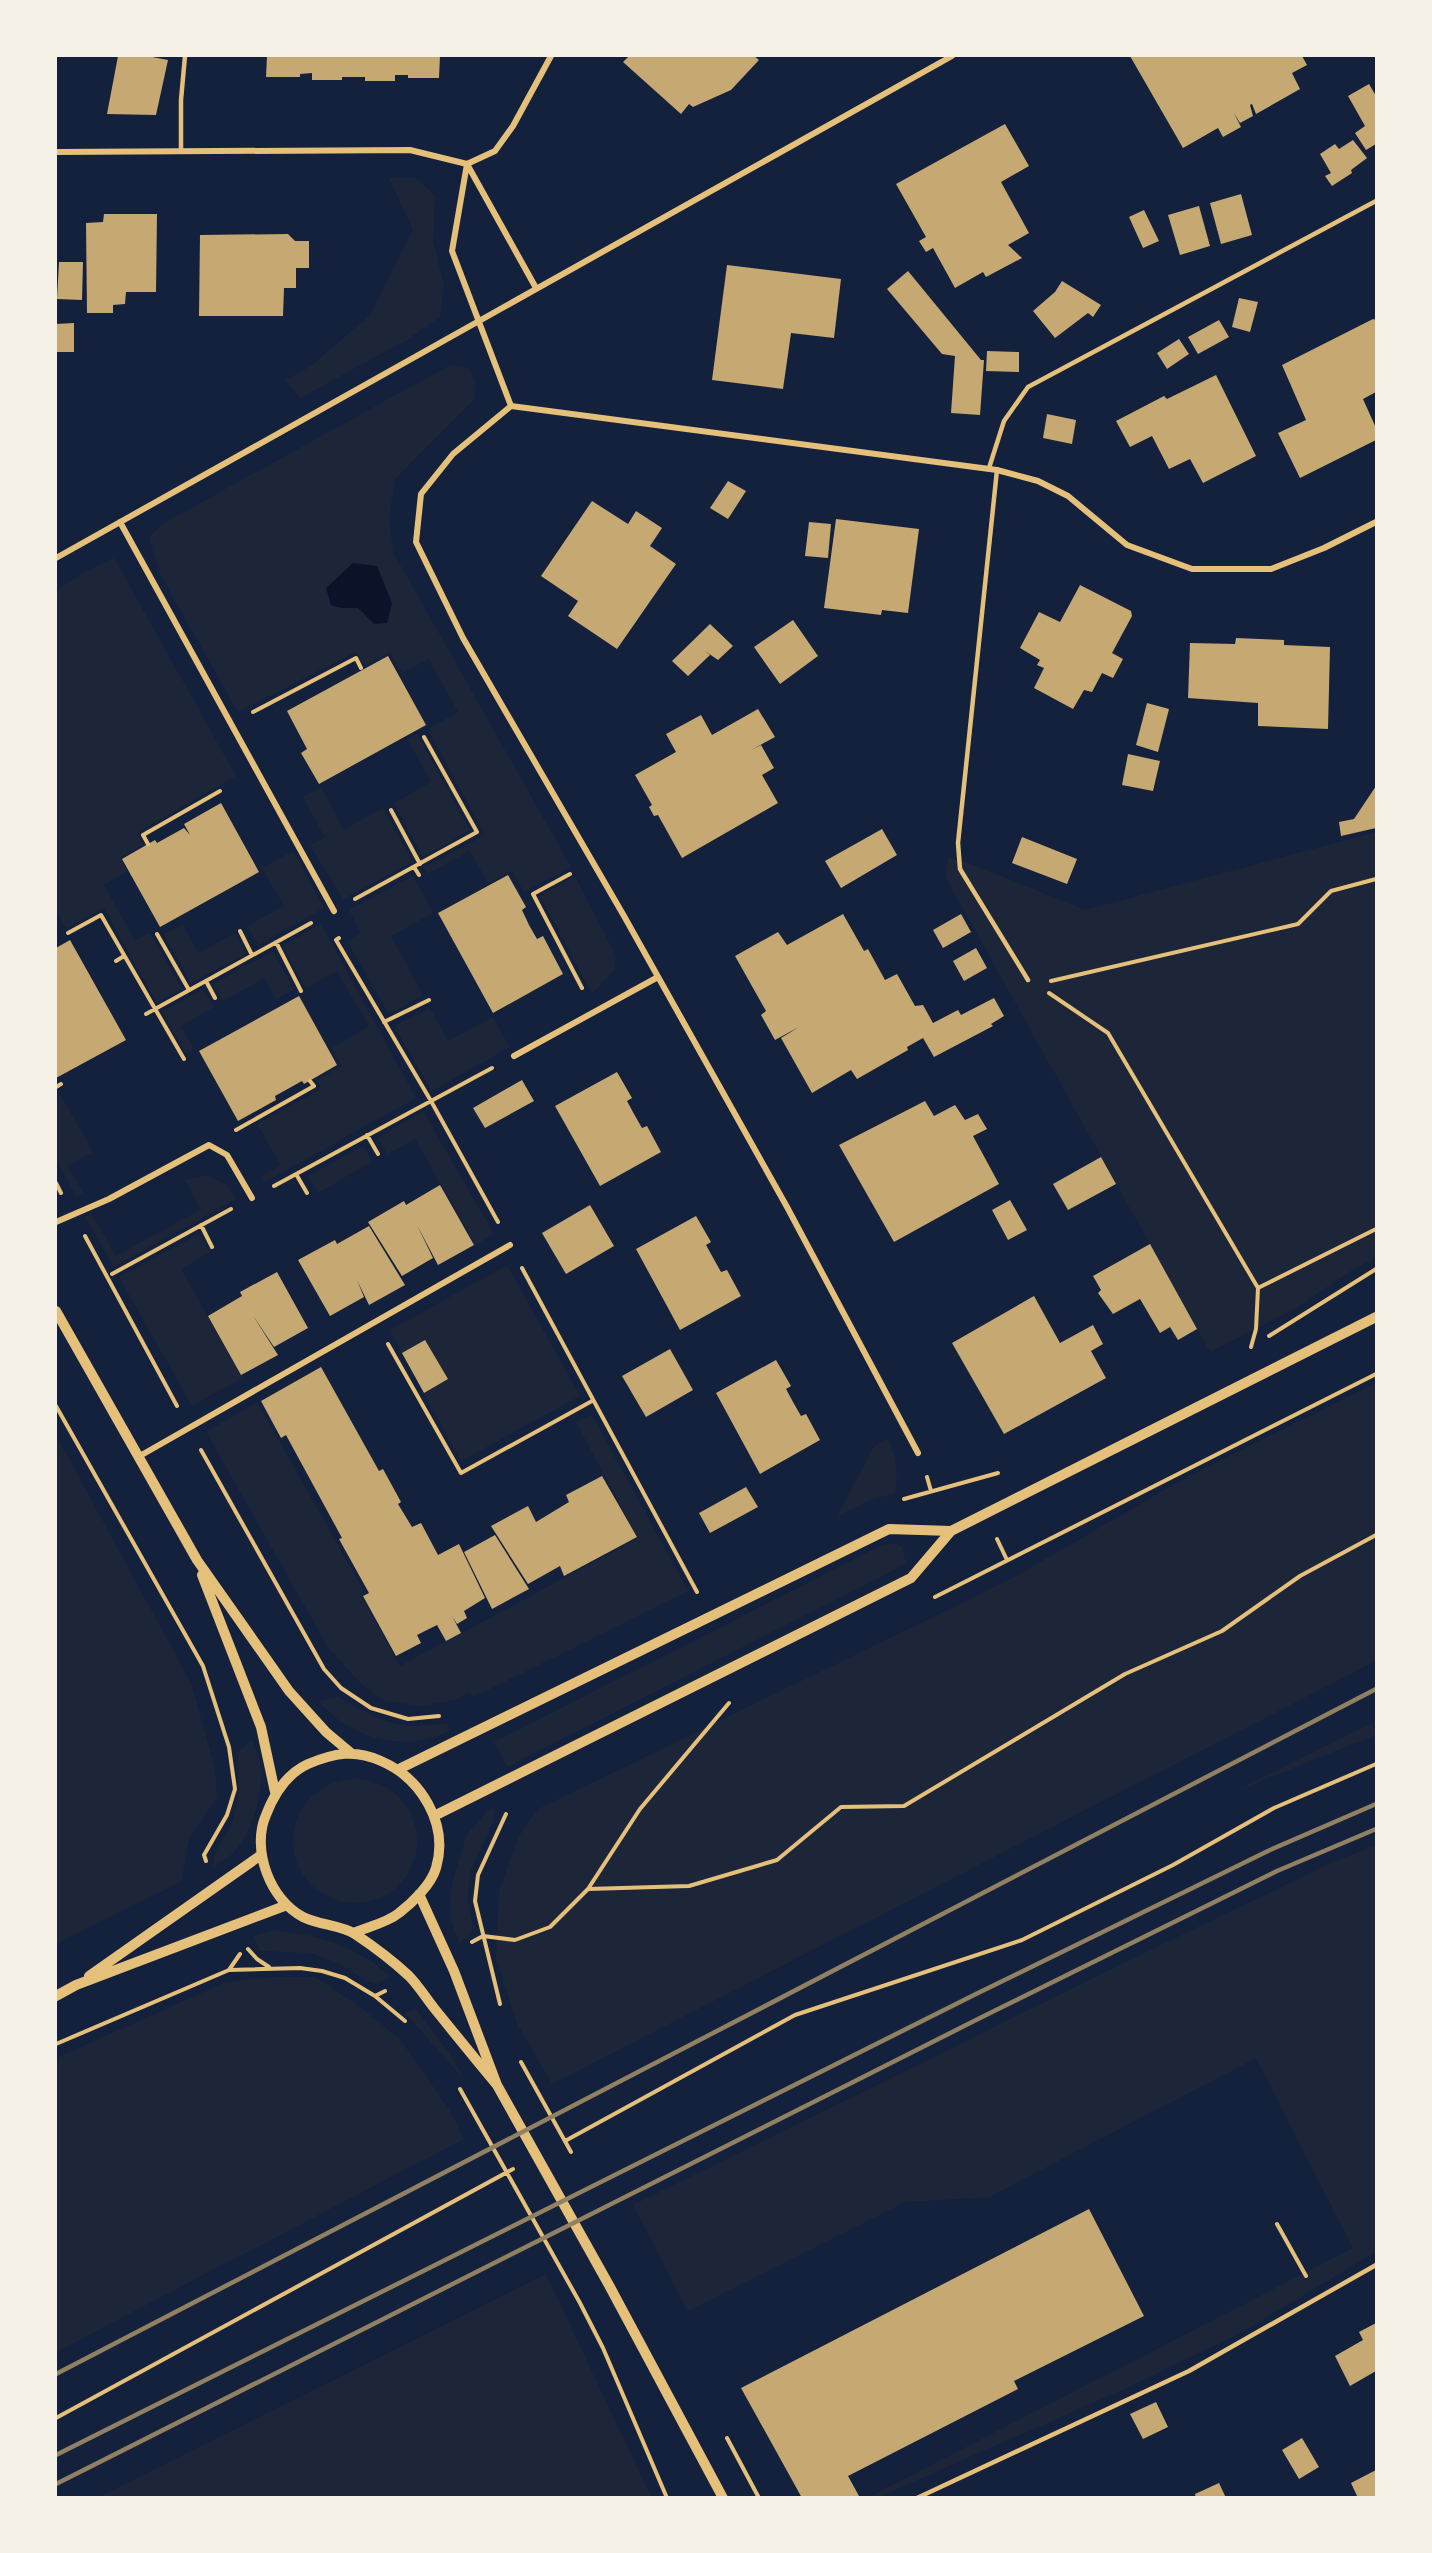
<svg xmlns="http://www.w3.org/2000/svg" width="1432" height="2553" font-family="'Golos Text',sans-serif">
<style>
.green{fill:#1d2539}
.water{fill:#0b132b}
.building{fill:#c6a872}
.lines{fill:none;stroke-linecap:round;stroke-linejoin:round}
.path{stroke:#e5c07b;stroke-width:4}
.service{stroke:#e5c07b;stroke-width:4.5}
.minor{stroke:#e5c07b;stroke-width:6}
.tertiary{stroke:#e5c07b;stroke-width:10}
.rail{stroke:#918062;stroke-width:4.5}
</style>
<rect width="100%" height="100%" fill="#14213d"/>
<!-- green -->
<path class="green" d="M389,178H415L435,195L433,241L444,285L440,317L407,340L300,398L285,380L311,366L370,315L413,230Z
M450,365L468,368L476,382L474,399L395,479L389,516L393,552L571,867L524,892L512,871L488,883L470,851L427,874L424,867L485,835L428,729L458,712L429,659L402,673L390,652L365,666L356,652L238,712L160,574L149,538L162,524Z
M114,558L236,776L137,833L143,845L120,858L127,871L104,885L135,941L150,933L182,989L157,1003L104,908L66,929L56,911V591L84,572Z
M417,734L470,830L423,857L394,803L431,782L407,739Z
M321,787L344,830L383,808L413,862L343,899L310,845L325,838L303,797Z
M1376,832V1258L1352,1270L1293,1310L1210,1352L946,878L948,857L974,865L1085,910Z
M293,851L324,908L258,945L247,926L284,906L262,868Z
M413,876L433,913L391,936L423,995L389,1014L347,941L361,933L349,910Z
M575,876L616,956L615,969L592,994L540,896Z
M183,924L198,953L235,933L246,954L191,983L163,934Z
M321,924L416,1098L265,1182L262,1176L281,1165L257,1124L321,1089L317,1080L342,1066L332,1048L369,1026L337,971L306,989L282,946Z
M273,951L294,990L276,999L264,978L223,1001L213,984Z
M203,989L214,1007L181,1026L194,1049L186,1054L162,1012Z
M430,1008L448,1041L493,1017L510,1047L432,1091L394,1026Z
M58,1091L93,1152L68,1166L83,1193L77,1197L56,1160V1092Z
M423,1111L494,1234L476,1245L415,1139L387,1154L378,1138Z
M363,1146L372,1162L318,1193L308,1176Z
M208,1175L227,1185L236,1199L114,1267L85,1217L92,1214L116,1256L201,1209L185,1180Z
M199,1234L210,1252L181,1269L242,1378L192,1406L119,1277Z
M507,1265L580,1396L461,1461L424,1393L448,1379L425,1341L402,1353L390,1330Z
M1376,1383V1661L552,2084L517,2023L496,1958L499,1891L519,1836L538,1809L1009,1580L1187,1477Z
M257,1402L365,1593L361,1596L400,1666L638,1538L576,1422L592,1415L688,1591L474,1697L469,1692L455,1700L422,1706L385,1701L363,1686L328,1647L206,1432Z
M56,1435L191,1683L215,1768L217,1798L190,1836L181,1882L56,1944Z
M888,1439C897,1458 898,1473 895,1493L865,1502L837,1517L875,1445Z
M896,1543L902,1547L906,1563L898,1568L507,1767L494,1742L882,1545Z
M339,1697C378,1721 400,1731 446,1723L451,1730C405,1754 351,1739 318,1701Z
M1376,1721V1735L1231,1793Z
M252,1739C254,1745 257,1751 259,1757C266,1784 254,1833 233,1853C228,1858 220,1862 214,1867C212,1847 227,1838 233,1820C241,1795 239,1779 237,1754Z
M293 1841a62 62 0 1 1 124 0a62 62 0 1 1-124 0Z
M492,1806L495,1811L493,1822L470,1872L467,1899L473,1926L470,1935L459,1943L451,1920L450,1896L454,1876L467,1834Z
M1376,1845V2252L1235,2336L1120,2391L879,2497H869L1353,2248L1256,2058L989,2197L905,2202L688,2311L633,2205L1128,1961L1328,1864Z
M273,1931C317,1933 357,1947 390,1976L377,1984L366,1981L339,1963L310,1953L260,1951L254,1936Z
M275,1977H315L360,2007L399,2038L449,2109L464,2139L56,2352V2058L226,1982Z
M415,2008L452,2057L463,2078L405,2013Z
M546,2274L651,2497H99Z"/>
<!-- water -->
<path class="water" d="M353,563L377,566L392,603L387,623L374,624L358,608H342L331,605L326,588Z"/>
<!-- building -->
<path class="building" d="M118,56H147L168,60L156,115L107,114Z
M267,56H440L439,78H408V75H395V81H365V77H342V80H312V73L300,74V77H266Z
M629,56H754L759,60L731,90L693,107L689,104L681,114L623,62Z
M1130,56H1302L1307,65L1292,73L1300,89L1256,114L1252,104L1250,105L1253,116L1240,123L1234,113L1241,127L1223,137L1218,128L1183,148Z
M1369,84L1376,96V144L1366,150L1355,133L1365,126L1348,96Z
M1005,124L1029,166L1001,182L1029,233L1008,245L1022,258L986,277L983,272L955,288L933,248L926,252L919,241L926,237L896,184Z
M1353,140L1367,158L1351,170L1352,173L1332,186L1325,176L1331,173L1320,154L1335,144L1339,149Z
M1241,194L1252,235L1221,244L1210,203Z
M1199,206L1210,246L1180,255L1168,215Z
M1144,210L1159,241L1143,248L1129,217Z
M104,214H157L156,292H126L125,304L113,305V313H87L86,223L103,222Z
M288,234L295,241H309V268H296V288H284L283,316H199L200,235Z
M59,262H83L82,300L57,299Z
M727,265L841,279L834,338L791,333L783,389L712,380Z
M908,271L981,360H984L980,415L951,413L955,356L942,354L887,289Z
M1062,281L1101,305L1093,317L1088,313L1055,338L1033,311L1055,292Z
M1239,298L1258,302L1250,332L1232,327Z
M1373,319L1376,320V392L1363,399L1376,428V440L1300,478L1278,433L1306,420L1282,365Z
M1219,320L1229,337L1198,354L1188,337Z
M74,323V352H56V324Z
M1179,339L1189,354L1167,369L1157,353Z
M987,351L1019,352V372L986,371Z
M1216,375L1256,456L1203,483L1190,459L1169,469L1152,436L1130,447L1116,421L1164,396L1167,399Z
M1047,414L1076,420L1072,444L1043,438Z
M728,481L746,491L728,519L710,508Z
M592,501L628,524L636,511L662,528L650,546L676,564L617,649L568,616L578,601L541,576Z
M836,519L919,529L908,613L882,610L881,615L824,608Z
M809,522L831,524L828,558L805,556Z
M1080,585L1131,611L1132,616L1112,653L1123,659L1113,678L1102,673L1092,692L1084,690L1073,709L1034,688L1044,668L1037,665L1040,660L1020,648L1039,612L1060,622Z
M793,620L818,656L780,684L754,647Z
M710,624L733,646L718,660L705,651L710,655L688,676L672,661Z
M1236,638L1284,640V645L1330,647L1328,729L1258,726V703L1188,698L1190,643L1235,644Z
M388,656L426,725L319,784L301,753L307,749L287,711Z
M1147,703L1169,709L1158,752L1136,745Z
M758,709L775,737L751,750L761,745L774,768L762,775L778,803L682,858L658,815L654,816L649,807L652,805L635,775L676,752L666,734L701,715L712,735Z
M1128,754L1160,761L1153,791L1122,785Z
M1376,786V828L1341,836L1339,822L1354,819Z
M221,803L259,872L160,927L122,859L155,840L157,843L184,828L190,835L184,824Z
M882,829L897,855L841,888L825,861Z
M1022,837L1077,859L1067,884L1012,863Z
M508,875L526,907L522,910L529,925L537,939L543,936L563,974L493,1013L438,913Z
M843,914L864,951L868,949L885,980L897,974L915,1006L923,1005L933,1023L958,1010L961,1015L994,998L1004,1016L991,1024L993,1026L934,1057L923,1038L907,1047L908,1050L857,1079L851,1070L812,1093L781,1038L799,1027L775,1040L761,1015L766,1011L735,956L778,932L787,945Z
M961,914L971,932L943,948L933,930Z
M70,940L126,1040L56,1078V948Z
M976,948L987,968L964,981L953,961Z
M299,996L337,1065L304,1084L302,1081L275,1096L276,1100L238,1121L199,1051Z
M617,1072L632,1098L627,1101L634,1114L642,1128L647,1126L661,1152L600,1186L555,1106Z
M522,1080L534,1101L485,1128L473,1108Z
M925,1101L934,1116L955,1105L965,1120L978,1114L987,1129L973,1136L999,1184L894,1242L839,1145Z
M1101,1157L1116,1184L1068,1210L1053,1184Z
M440,1185L474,1245L438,1265L417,1225L433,1258L402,1276L368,1222L404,1201L406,1205Z
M1010,1200L1027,1230L1008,1240L992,1210Z
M590,1205L614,1246L566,1274L542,1233Z
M696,1216L711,1242L706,1245L721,1272L727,1270L741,1296L680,1330L636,1249Z
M369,1226L405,1285L369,1305L357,1280L364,1297L330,1316L298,1260L335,1240L337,1244Z
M1150,1244L1197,1329L1178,1340L1170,1327L1160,1333L1140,1299L1113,1314L1098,1293L1101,1290L1093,1276Z
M277,1272L308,1328L274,1347L252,1314L278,1355L241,1375L208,1316L242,1296L240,1292Z
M1034,1296L1060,1343L1093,1325L1103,1344L1091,1351L1106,1378L1004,1434L952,1343Z
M425,1340L448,1379L424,1393L402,1353Z
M670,1349L693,1390L646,1417L622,1376Z
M776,1360L791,1386L786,1389L793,1402L801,1416L806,1414L820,1440L760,1474L716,1393Z
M321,1367L379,1471L383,1469L401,1502L398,1504L412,1527L421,1523L438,1555L459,1544L485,1598L464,1611L467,1618L457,1624L452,1616L461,1633L446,1641L437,1625L417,1635L421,1643L396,1656L363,1596L369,1593L339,1539L342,1538L286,1435L281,1438L261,1401Z
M602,1476L637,1537L564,1576L560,1566L528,1584L491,1526L528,1506L536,1522L569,1502L566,1495Z
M746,1487L758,1507L710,1533L699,1513Z
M495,1535L529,1589L492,1609L464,1552Z
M1089,2209L1144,2316L1014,2381L1018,2389L848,2476L859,2496L802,2498L741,2388Z
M1376,2323V2371L1350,2386L1335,2356L1363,2340L1359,2332Z
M1156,2402L1168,2427L1143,2439L1130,2414Z
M1302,2438L1319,2467L1299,2479L1282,2450Z
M1376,2470V2498H1358L1351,2483Z
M1219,2483L1226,2498H1196L1195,2494Z"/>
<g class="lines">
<!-- path -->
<path class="path" d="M253,712L356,658L361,668
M391,810L420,864
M148,844L143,835L220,791
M414,867L419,875
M570,874L533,894L582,988
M355,899L477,832L424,737
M240,931L252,955
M68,933L101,915L184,1059
M157,934L189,990
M339,938L336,940L431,1101L498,1222
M276,942L301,991
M116,961L124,956
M206,981L215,998
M1051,981L1298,924L1331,891L1376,879
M1049,993L1108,1033L1258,1288L1256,1329L1251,1347
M146,1014L311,923
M384,1022L429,1000
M56,1087L61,1084
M236,1130L314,1086L310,1081
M367,1135L378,1154
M296,1174L307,1193
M56,1183L61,1193
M274,1186L492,1068
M201,1225L212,1247
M85,1236L177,1406
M522,1268L697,1592
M112,1274L231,1209
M1258,1288L1376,1229
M1269,1336L1376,1269
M388,1344L461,1473L592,1401
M56,1406L203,1666L229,1747L235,1789L227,1815L204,1855L206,1861
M201,1450L324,1669L341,1688L371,1708L408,1719L439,1716
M927,1477L931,1491
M904,1499L998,1473
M997,1539L1007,1560
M935,1597L1376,1374
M588,1889L640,1809L729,1703
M472,1942L483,1936L515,1940L550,1927L588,1889L689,1886L777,1860L841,1807L904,1806L1125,1674L1222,1631L1300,1576L1376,1535
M248,1949L257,1959L269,1967
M229,1970L240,1954
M375,1996L385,1991
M500,2004L475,1901L478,1875L506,1814
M56,2044L229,1970L300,1968L322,1971L345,1978L375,1996L405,2021
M521,2062L571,2152
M460,2089L580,2303L603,2348L667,2498
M565,2141L795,2015L1022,1940L1173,1865L1274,1808L1376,1764
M1277,2224L1306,2276
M56,2418L513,2169
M727,2438L759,2498"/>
<!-- service -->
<path class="service" d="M181,150V100L185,56
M989,468L1004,421L1028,387L1376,201
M997,470L958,843L960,869L1028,980
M917,2498L1189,2371L1376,2265"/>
<!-- minor -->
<path class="minor" d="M56,152L410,150L467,164
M467,164L452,251L511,406
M467,164L536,288
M467,164L495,151L513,126L551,56
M511,406L453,454L421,494L416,542L463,638L624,916L787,1207L918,1453
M511,406L997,470L1038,481L1068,496L1127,545L1192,569H1271L1324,548L1376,522
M120,522L334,911
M56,558L952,56
M514,1056L658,977
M56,1222L109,1199L209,1145L227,1155L252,1198
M138,1457L510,1245"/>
<!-- tertiary -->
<path class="tertiary" d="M56,1311L197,1560L289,1691L326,1732L351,1753
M202,1575L261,1727L275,1792
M399,1769L889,1529L951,1531
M434,1816L911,1578L951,1531L1376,1317
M419,1894L454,1971L497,2085L610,2287L723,2498
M353,1933C367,1927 387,1923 399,1913C412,1903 431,1885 436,1868C449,1824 421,1778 381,1761C355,1749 334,1753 308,1764C286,1774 274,1794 266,1815C251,1849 270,1900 303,1917C319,1925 340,1925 355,1934C373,1946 393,1961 409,1976C418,1985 426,1998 434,2008C455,2034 476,2060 497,2085
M89,1976L261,1855
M56,1996L76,1985L287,1905"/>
<!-- rail -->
<path class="rail" d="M56,2374L1376,1689
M56,2455L978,1993L1270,1850L1376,1804
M56,2484L986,2015L1277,1871L1376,1829"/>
</g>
<!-- border -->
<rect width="1432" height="2553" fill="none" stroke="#f6f1e7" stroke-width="114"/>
</svg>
